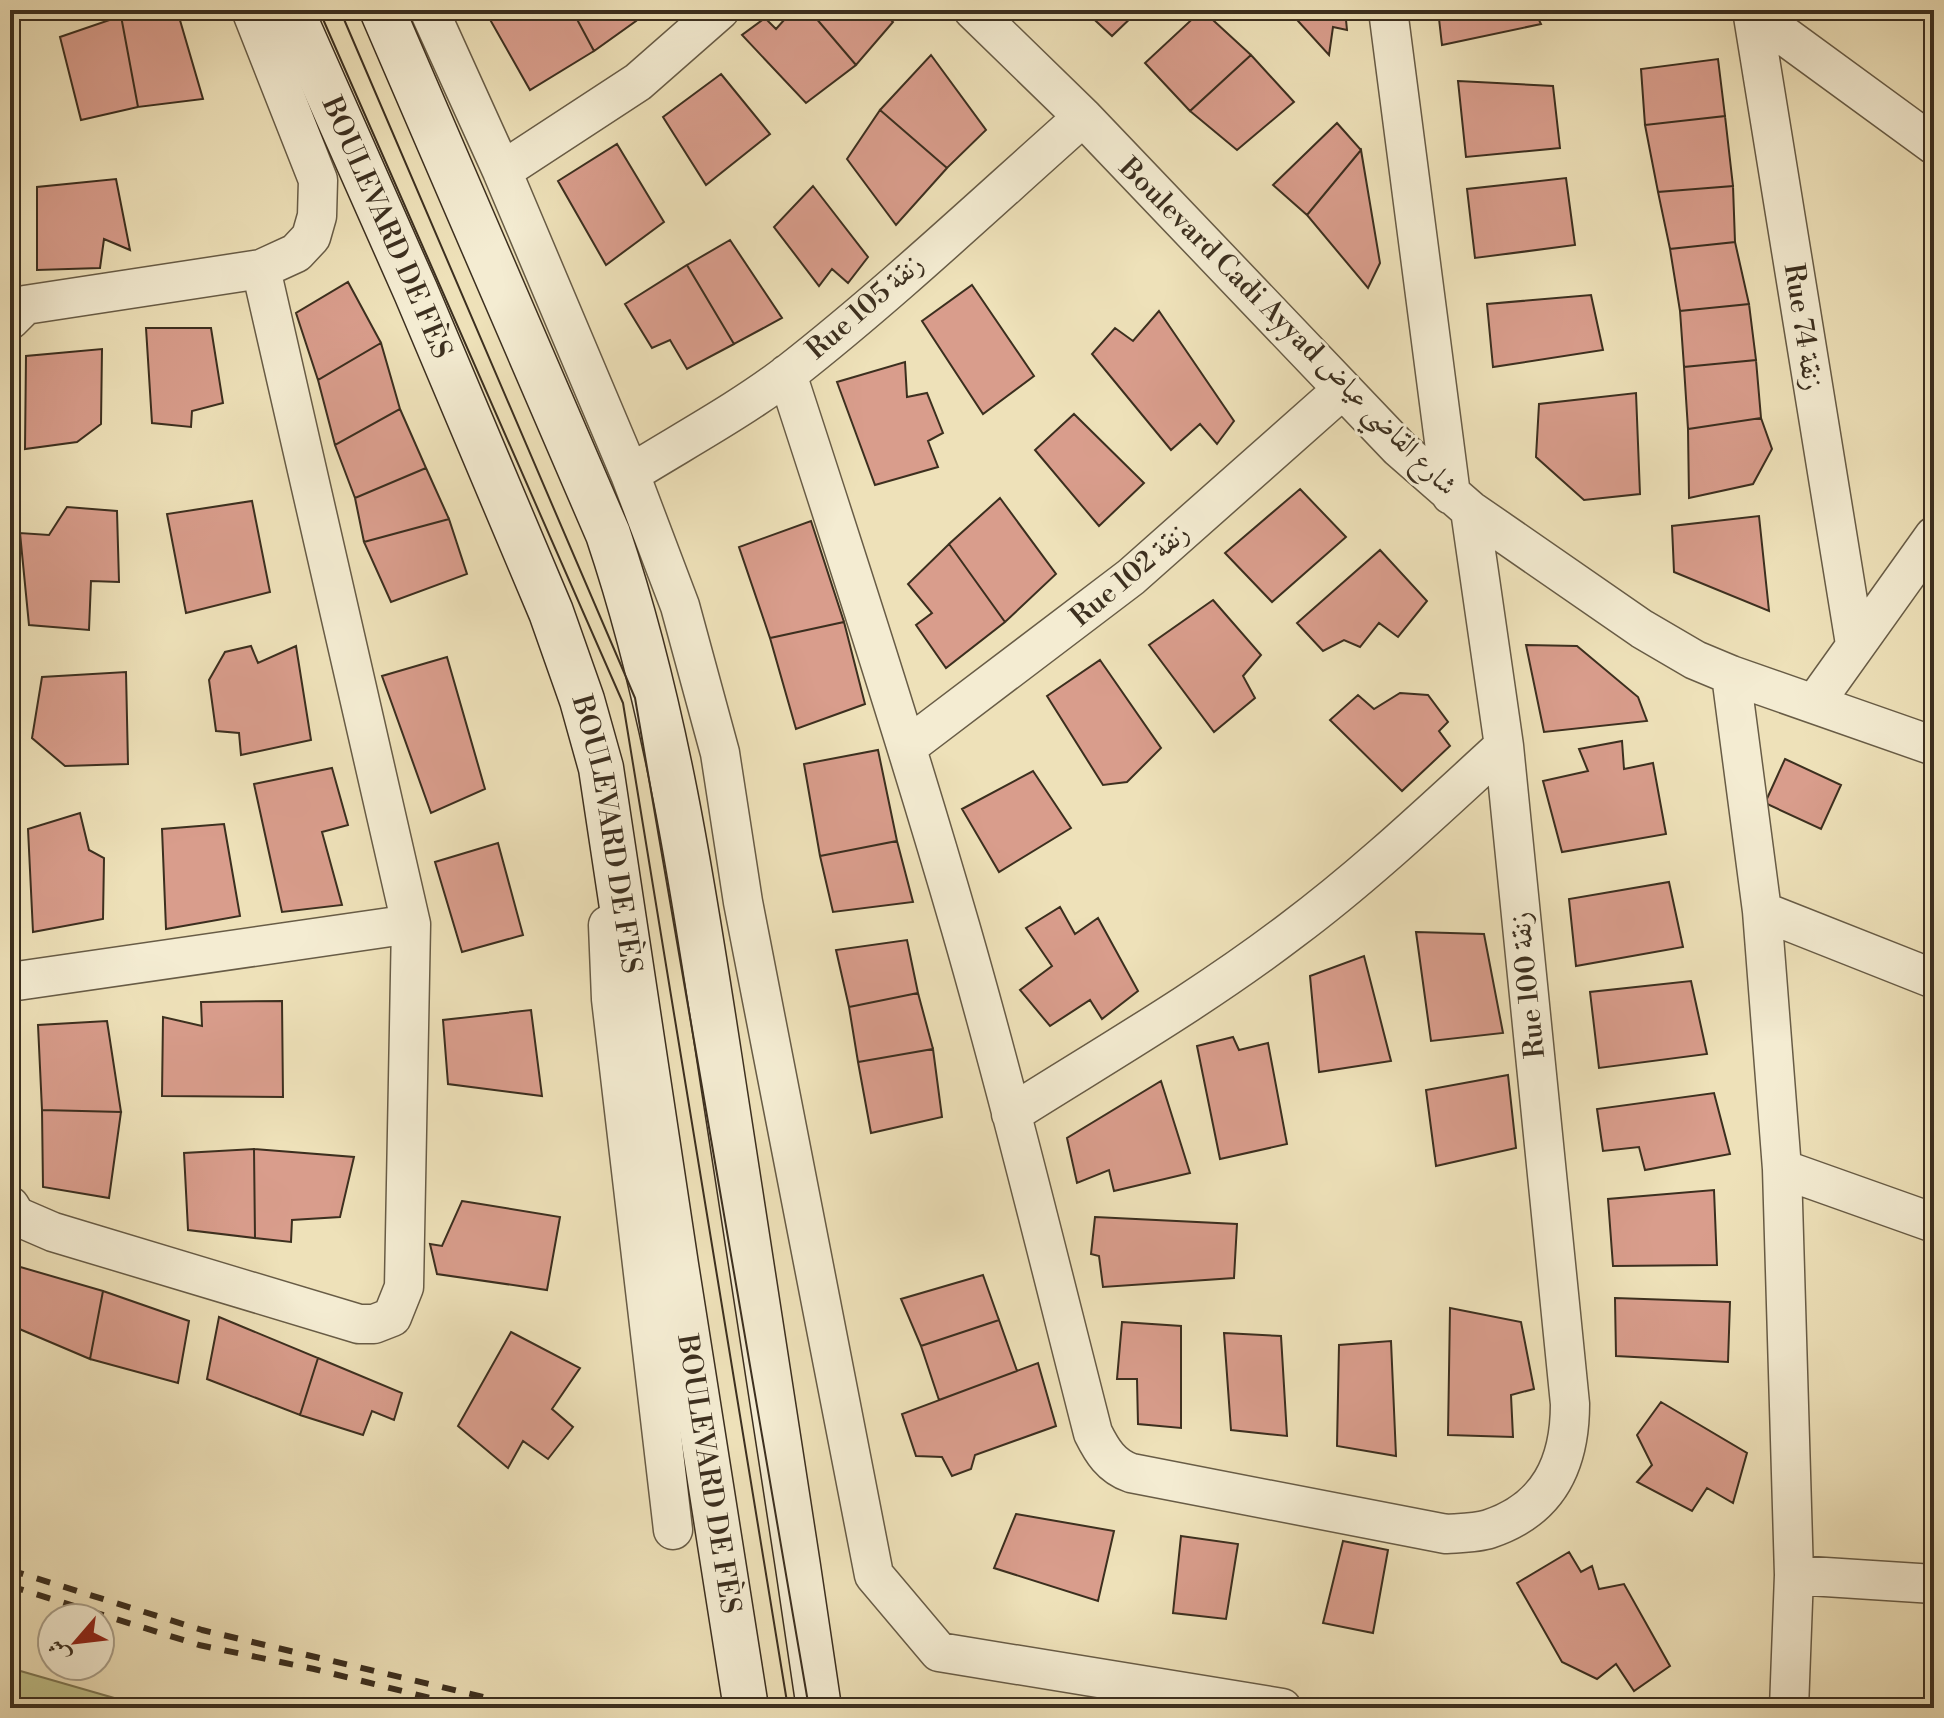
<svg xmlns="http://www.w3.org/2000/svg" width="1944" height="1718" font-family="'Libre Bodoni',Amiri,serif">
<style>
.green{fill:#c0c18a;stroke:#7e7854;stroke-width:2}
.building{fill:#d99d8c;stroke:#3c2f1f;stroke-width:2}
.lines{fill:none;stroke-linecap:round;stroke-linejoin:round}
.street-casing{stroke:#685c46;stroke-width:41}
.secondary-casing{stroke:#3c2f1f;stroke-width:47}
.street{stroke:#f4ecd2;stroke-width:38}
.secondary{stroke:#f4ecd2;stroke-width:44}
.tram{stroke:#3c2f1f;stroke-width:2}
.rail{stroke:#3c2f1f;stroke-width:6;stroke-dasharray:14 14;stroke-linecap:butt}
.labels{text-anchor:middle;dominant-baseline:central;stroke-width:6;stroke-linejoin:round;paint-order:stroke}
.street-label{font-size:28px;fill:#3c2f1f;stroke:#f4ecd2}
</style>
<rect width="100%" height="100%" fill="#eee1b9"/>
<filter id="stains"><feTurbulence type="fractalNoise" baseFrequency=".0025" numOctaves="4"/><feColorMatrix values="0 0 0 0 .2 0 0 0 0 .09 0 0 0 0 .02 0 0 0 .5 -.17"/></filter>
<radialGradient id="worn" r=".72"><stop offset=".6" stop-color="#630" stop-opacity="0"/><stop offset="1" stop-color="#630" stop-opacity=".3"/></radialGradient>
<!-- green -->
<path class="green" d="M10,1668L149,1708H10Z"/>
<!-- building -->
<path class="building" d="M153,10H177L203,99L138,107L121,16Z
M494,10H540L543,13L546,10H572L594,51L530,90L488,16Z
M572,10H628L636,21L594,51Z
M793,10H809L856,65L806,103L742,35L765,18L776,29Z
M809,10H881L893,22L856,65Z
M1084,10H1139L1112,36Z
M1202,10L1251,55L1190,111L1145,63Z
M1288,10H1345L1347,30L1333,27L1329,55Z
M1438,10H1534L1541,24L1442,45Z
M1620,10H1710V15L1620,14Z
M121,16L138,107L81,120L60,37Z
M15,36L20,120L10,119V37Z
M931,55L986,130L947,168L880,110Z
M1251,55L1294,102L1237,150L1190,111Z
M1718,59L1725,116L1645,125L1641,69Z
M721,74L770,134L706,185L663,117Z
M1458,81L1553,86L1560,148L1466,157Z
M880,110L947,168L896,225L847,159Z
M1725,116L1733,186L1658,192L1645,125Z
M1337,123L1361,150L1307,215L1273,185Z
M617,144L664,222L606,265L558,181Z
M1361,150L1380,263L1368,288L1307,215Z
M1566,178L1575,245L1475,258L1467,189Z
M116,179L130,250L104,239L100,268L37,270V187Z
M813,186L868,257L848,283L832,269L819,286L774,227Z
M1733,186L1735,242L1670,249L1658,192Z
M730,240L782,318L734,344L687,265Z
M1735,242L1749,304L1680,311L1670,249Z
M687,265L734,344L687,369L670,340L652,348L625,304Z
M348,282L381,343L318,380L296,313Z
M972,285L1034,376L983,414L922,321Z
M1591,295L1603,350L1493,367L1487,304Z
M1749,304L1756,360L1684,367L1680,311Z
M1159,311L1234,421L1217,444L1200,424L1171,450L1092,354L1115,328L1133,341Z
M146,328H211L223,403L192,411L191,427L152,423Z
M381,343L400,409L335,445L318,380Z
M102,349L101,424L77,442L25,449L26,356Z
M1756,360L1761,418L1688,429L1684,367Z
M905,362L907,397L927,393L943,433L928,441L938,467L875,485L837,382Z
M1636,393L1640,494L1584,500L1536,457L1539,404Z
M400,409L426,468L355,498L335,445Z
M1074,414L1144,483L1099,526L1035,450Z
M1761,418L1772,449L1753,484L1689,498L1688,429Z
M426,468L449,519L364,542L355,498Z
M1300,489L1346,537L1272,602L1225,553Z
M1000,498L1056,574L1005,622L949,544Z
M252,501L270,592L186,613L167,514Z
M67,507L117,511L119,582L91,581L89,630L29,625L20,533L49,535Z
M1759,516L1769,611L1674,572L1672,526Z
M449,519L467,574L391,602L364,542Z
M811,521L844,622L770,638L739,547Z
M949,544L1005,622L946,668L916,625L932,613L908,584Z
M1380,550L1427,601L1398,637L1379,623L1360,647L1344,640L1323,651L1297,623Z
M1213,600L1261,655L1243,676L1255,698L1214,732L1149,645Z
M844,622L865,704L796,729L770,638Z
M1526,645L1577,646L1638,697L1647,721L1544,732Z
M251,646L258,663L296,646L311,740L241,755L239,733L216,731L209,680L225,652Z
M447,657L485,789L431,813L382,676Z
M1100,660L1161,748L1127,782L1103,785L1047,696Z
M126,672L128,764L65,766L32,738L42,677Z
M1400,693L1428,695L1448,722L1439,731L1450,746L1402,791L1330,720L1358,695L1374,709Z
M1622,741L1624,769L1653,763L1666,834L1562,852L1543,781L1588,771L1579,749Z
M878,750L897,841L820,856L804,764Z
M1785,759L1841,785L1821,829L1765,803Z
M332,768L348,825L322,832L342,905L282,912L254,784Z
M1033,771L1071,828L999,872L962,809Z
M80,813L89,850L104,858L103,919L33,932L28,829Z
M224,824L240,916L166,929L162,829Z
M897,841L913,902L833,912L820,856Z
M498,843L523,935L462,952L435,862Z
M1669,882L1683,947L1576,966L1569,899Z
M1060,907L1075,934L1098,918L1138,991L1102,1019L1090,1000L1050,1026L1020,990L1052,966L1026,928Z
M1416,932L1484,934L1503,1033L1431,1041Z
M907,940L918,993L849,1007L836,950Z
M1364,956L1391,1061L1319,1072L1310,976Z
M1691,981L1707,1054L1599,1068L1590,992Z
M918,993L933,1049L858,1062L849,1007Z
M282,1001L283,1097L162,1096L163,1017L202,1026L201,1002Z
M531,1010L542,1096L448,1084L443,1020Z
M107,1021L121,1112L42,1110L38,1025Z
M1233,1037L1239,1050L1268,1043L1287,1144L1220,1159L1197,1046Z
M933,1049L942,1117L871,1133L858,1062Z
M1508,1075L1516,1148L1436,1166L1426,1090Z
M1161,1081L1190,1173L1114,1191L1109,1170L1077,1183L1067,1138Z
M1714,1093L1730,1154L1645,1170L1639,1147L1603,1151L1597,1109Z
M42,1110L121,1112L109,1198L43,1187Z
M254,1149L255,1238L188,1230L184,1153Z
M254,1149L354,1157L340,1217L292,1220L291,1242L255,1238Z
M1714,1190L1717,1265L1613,1266L1608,1199Z
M462,1201L560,1217L547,1290L437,1274L430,1244L442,1246Z
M1095,1217L1237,1224L1234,1278L1103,1287L1099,1256L1091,1254Z
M10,1264L103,1291L90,1359L10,1325Z
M983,1275L999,1320L921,1346L901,1299Z
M103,1291L189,1321L178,1383L90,1359Z
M1615,1298L1730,1302L1728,1362L1616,1356Z
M1450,1308L1521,1322L1534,1389L1511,1395L1513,1437L1448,1435Z
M219,1317L318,1358L300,1415L207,1379Z
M999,1320L1017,1371L939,1400L921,1346Z
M1122,1322L1181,1326V1428L1138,1424L1137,1379H1117Z
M511,1332L580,1368L552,1409L573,1427L548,1459L523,1441L508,1468L458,1426Z
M1224,1333L1281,1336L1287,1436L1231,1430Z
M1391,1341L1396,1456L1337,1446L1339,1345Z
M318,1358L402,1393L394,1420L372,1411L363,1435L300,1415Z
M1038,1363L1056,1426L975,1455L971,1469L952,1476L942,1457L916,1456L902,1414Z
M1661,1402L1747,1453L1733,1503L1707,1488L1692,1511L1637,1482L1652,1465L1637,1435Z
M1016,1514L1114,1531L1098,1601L994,1568Z
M1181,1536L1238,1544L1226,1619L1173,1613Z
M1343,1541L1388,1550L1373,1633L1323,1623Z
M1569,1552L1581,1572L1592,1566L1599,1589L1624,1584L1670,1666L1634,1691L1616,1664L1597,1679L1562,1662L1517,1583Z"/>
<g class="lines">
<!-- street casing -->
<g class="street-casing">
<path id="street" d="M429,10L502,171L630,474L680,606L720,753L743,902L874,1575L939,1652L1282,1708
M973,10L1083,117L1399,448L1470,510L1642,629L1695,660L1731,675L1934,746
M1388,10L1451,495
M1752,10L1855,644
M1752,12L1934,145
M502,171L638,82L720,10
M10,320L25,305L261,269L296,253L311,237L317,216L318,180L251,10
M787,374C847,558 907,743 961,929C1009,1096 1050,1265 1093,1433C1102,1451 1111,1466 1131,1473L1446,1534C1460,1533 1477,1533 1489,1529C1549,1509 1570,1463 1570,1404L1504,746L1470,510
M630,474C683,441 739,411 789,373C891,293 986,203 1083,117
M1731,675L1762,911L1782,1169L1794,1575L1789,1708
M1814,704L1934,536
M907,747L1131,577L1342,390
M1762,911L1934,979
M608,925L611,999L673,1530
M10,982L411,924
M1011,1114C1106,1054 1203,998 1292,930C1367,874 1435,809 1504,746
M1782,1169L1934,1223
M10,1206L16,1216L53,1232L359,1324H374L392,1317L404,1287L411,924L261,269
M1794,1575L1934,1584"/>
</g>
<!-- secondary casing -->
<g class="secondary-casing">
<g id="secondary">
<path id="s1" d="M291,10L416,292L551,612L582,700L601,768L676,1265L746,1708"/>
<path d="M382,10L608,534C669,715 696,906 725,1094C757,1298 789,1503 819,1708"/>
</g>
</g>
<!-- street -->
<use href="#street" class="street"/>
<!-- secondary -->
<use href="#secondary" class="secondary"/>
<!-- tram -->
<path class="tram" d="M319,10L623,703L788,1708
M340,10L635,698L809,1708"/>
<!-- rail -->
<path class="rail" d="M10,1570L202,1630L530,1708
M10,1586L199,1645L314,1669L470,1708"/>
</g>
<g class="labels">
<!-- street labels -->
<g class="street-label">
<text stroke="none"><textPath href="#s1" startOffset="238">BOULEVARD DE FÈS</textPath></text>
<text transform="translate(865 307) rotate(-41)">Rue 105 زنقة</text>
<text transform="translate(1288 327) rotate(45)">Boulevard Cadi Ayyad شارع القاضي عياض</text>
<text transform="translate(1803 327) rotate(81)">Rue 74 زنقة</text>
<text transform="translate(1130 575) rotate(-40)">Rue 102 زنقة</text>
<text stroke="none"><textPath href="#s1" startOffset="886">BOULEVARD DE FÈS</textPath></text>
<text transform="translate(1528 985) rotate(-96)">Rue 100 زنقة</text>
<text stroke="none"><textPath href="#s1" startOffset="1534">BOULEVARD DE FÈS</textPath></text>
</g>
</g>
<!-- margin -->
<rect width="1944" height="1718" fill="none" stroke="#eee1b9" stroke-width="40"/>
<rect x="12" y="12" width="1920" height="1694" fill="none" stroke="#3c2f1f" stroke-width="4"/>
<rect x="20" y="20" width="1904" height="1678" fill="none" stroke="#3c2f1f" stroke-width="2"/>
<!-- north arrow -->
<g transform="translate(76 1642) rotate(242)"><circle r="38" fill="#f4ecd2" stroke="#aaa08a" stroke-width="2"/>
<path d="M0-6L14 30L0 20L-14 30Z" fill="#8f2418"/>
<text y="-12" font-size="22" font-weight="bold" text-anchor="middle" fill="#3c2f1f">ش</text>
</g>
<rect width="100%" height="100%" filter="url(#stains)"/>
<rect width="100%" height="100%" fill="url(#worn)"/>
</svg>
